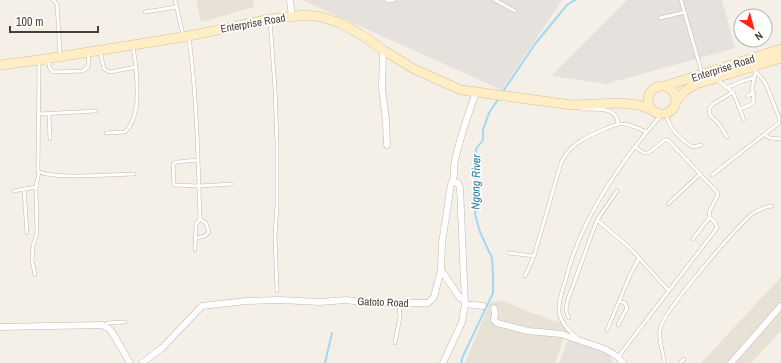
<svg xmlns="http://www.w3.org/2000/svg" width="781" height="363" font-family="'Archivo Narrow',sans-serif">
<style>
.residential{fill:#e8e1d5}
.industrial{fill:#e6e1dc}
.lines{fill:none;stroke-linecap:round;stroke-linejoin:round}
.stream{stroke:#a3d8f2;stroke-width:2}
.service-casing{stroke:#c3b9ad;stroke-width:4}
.minor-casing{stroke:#c3b9ad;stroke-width:7}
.secondary-casing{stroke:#d5c096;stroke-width:10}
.service{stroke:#fff;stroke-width:3}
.minor{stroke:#fff;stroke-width:6}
.secondary{stroke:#ffedc6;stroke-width:9}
.labels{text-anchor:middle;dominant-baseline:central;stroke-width:3.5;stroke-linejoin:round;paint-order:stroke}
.street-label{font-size:11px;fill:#473f36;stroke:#fff}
.water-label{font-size:12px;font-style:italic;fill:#297ba6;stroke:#fff}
</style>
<rect width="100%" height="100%" fill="#f4efe7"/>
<!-- residential -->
<path class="residential" d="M196,0H253L254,7L201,22Z
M781,277V331L751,363H701Z
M503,300L528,312L539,315L568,326L555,363H465L490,303Z"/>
<!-- industrial -->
<path class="industrial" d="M302,0H562L502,90Z
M627,0H722L735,48L606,84L551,76Z
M569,337L609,355L614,363H559Z"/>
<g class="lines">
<!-- stream -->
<path class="stream" d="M502,93L535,44L567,5L575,0
M325,363L332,333
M461,363L463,356L493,293V275L492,258L480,232L475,214L478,202V188L475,175L476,149L483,140V130L489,113L499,98"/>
<!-- service casing -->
<g class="service-casing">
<path id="service" d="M53,0L57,4L60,55
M175,0L183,35
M386,0L392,1L394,0
M495,0L515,11
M681,0L702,73
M145,12L176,7
M660,18L685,12
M270,20L275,89L277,143V206L275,235L277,291
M189,38C197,98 198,159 200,219L196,224L195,250
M100,52L104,69L110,72L136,67L133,46
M48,61L50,69L54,72L83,71L88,67L89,54
M39,62L38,171C52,180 115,174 134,174
M717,80L733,92L744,120
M728,87L743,81L753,78
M747,96L754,93
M581,109C594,110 617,105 618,124
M740,109L750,105L754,102L752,88L756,70
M666,113C668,128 681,140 693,147L701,145
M39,114L96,111
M49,114L50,139
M106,133L125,132C141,116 137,88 136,67
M765,135L770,138L781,139
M727,137L719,124L710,115L709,109L713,104L733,92
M635,147L644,153H648L665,140H668L717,192L718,195L710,210L709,218L693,239
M198,160L177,162L173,164L174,185L199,186L232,184
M712,175L779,123V117L765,82L755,71
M24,189L27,233
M14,191L36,187
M668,204L700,174
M597,220L630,248L669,291
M195,238L205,236L209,232L206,223L200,219
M509,253L534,256
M35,275L32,260L33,246L37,233L36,187L39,172
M525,276L534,256L561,163C569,144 588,136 605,129C610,127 617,123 623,124C631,124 639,129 646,132
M569,318L566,311L567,302L597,220L617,191
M618,325L627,308L625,303L619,301
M104,326L107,323L125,322
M607,330L631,273L639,258
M576,337C569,331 560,321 559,312C558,302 562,291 565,282C580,219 620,162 662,114
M395,343L400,317L399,304
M618,357L717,228L715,222L709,217
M664,363C664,352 658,341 660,329C664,310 735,229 752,214C758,210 764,207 772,206
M680,363L684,359"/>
</g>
<!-- minor casing -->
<g class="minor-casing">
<path id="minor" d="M290,0L292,17
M383,50L382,88L386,121L387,145
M441,270L460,298L464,300
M465,304L483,306
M494,308L495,314L494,320L497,323L528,331L561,334L605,349L618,357L623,363
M0,327L102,325L108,328L112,332L130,363
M142,363L162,348L202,306L246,301L280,300L320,302L346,300L368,303H428L434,297L441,270L442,243L451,184C456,178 453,167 455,160C460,137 468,115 476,92
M443,363L462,322L465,304L460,188L458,183L453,182
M731,363L781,306"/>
</g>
<!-- secondary casing -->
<g class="secondary-casing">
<path id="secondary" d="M0,65L39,60L189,36L270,19L305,15L322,17L340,23L365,37L383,50L414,69L461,90L572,105L620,103L639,105L650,109
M648 100a14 14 0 1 1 28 0a14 14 0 1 1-28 0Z
M665,86L781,49
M676,101L686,90L696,84L781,58"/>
</g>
<!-- service -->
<use href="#service" class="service"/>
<!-- minor -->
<use href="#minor" class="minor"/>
<!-- secondary -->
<use href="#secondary" class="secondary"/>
</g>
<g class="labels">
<!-- street labels -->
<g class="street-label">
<text transform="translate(253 23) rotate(-10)">Enterprise Road</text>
<text transform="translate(723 68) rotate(-18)">Enterprise Road</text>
<text transform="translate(383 302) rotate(2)">Gatoto Road</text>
</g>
<!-- water labels -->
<g class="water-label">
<text transform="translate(476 182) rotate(-89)">Ngong River</text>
</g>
</g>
<!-- north arrow -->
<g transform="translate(753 28) rotate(144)"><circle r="19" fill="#ffffff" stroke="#b5b2af"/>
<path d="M0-3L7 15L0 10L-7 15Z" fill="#fe2514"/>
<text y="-6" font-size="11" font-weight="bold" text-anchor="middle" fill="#473f36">N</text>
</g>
<!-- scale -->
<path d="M10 26v6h88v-6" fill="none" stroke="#473f36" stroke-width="2"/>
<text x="16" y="26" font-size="12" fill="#473f36" stroke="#ffffff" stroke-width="3" paint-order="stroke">100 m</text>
</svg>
